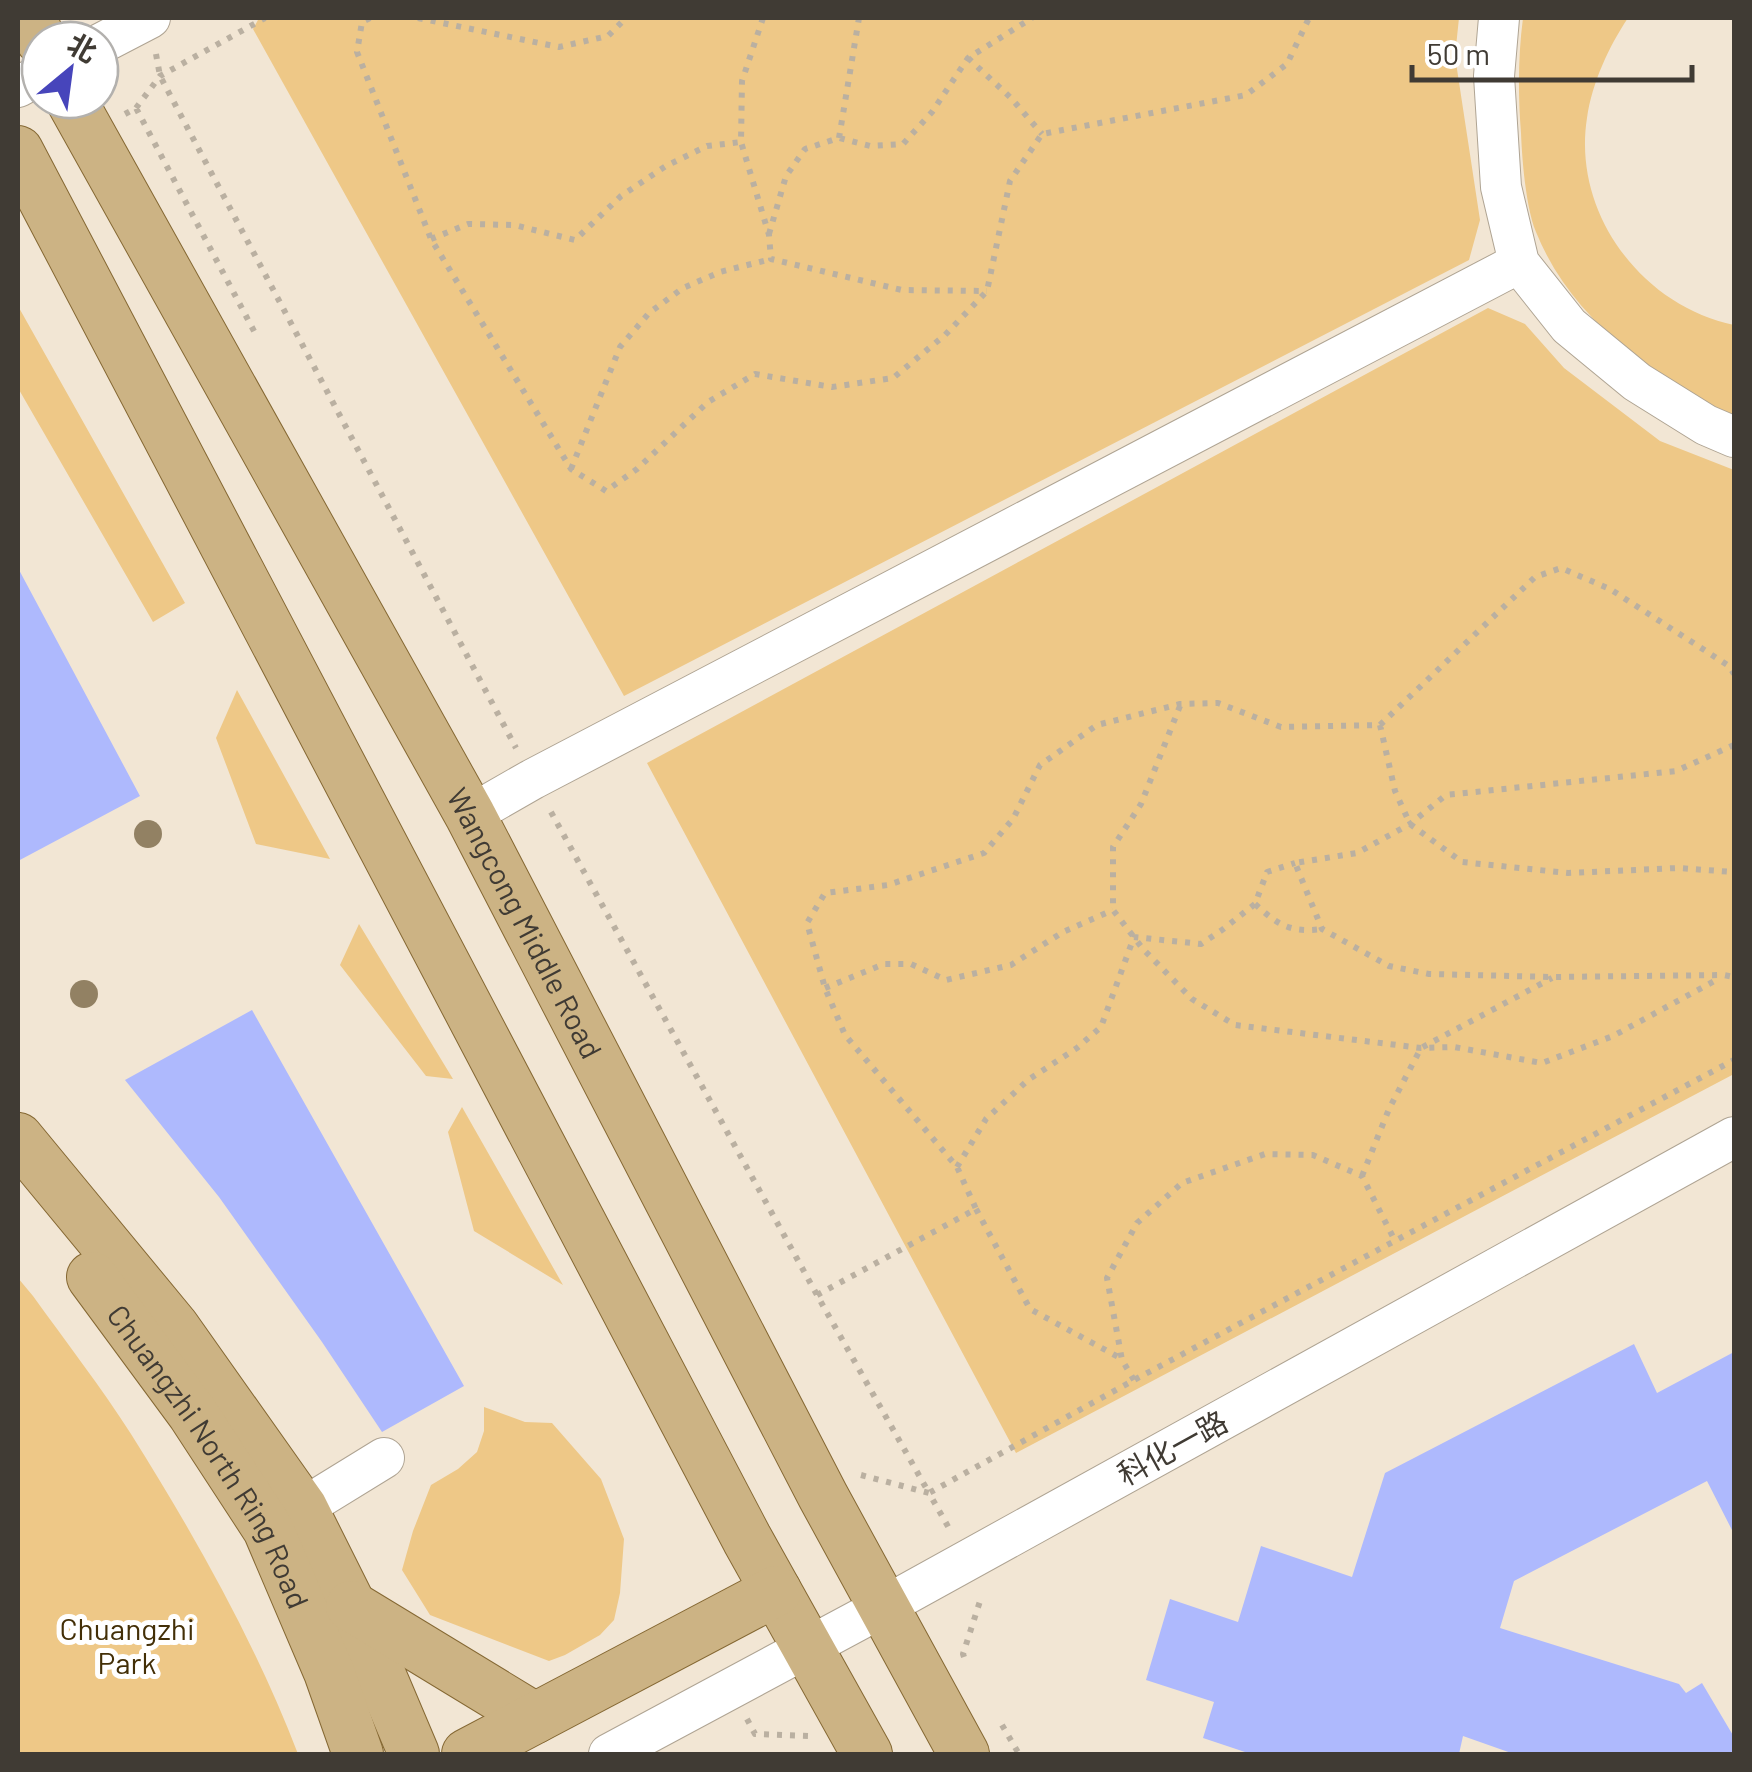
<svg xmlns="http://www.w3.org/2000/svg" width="1752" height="1772" font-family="Barlow,'Noto Sans SC',sans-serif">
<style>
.green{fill:#eec887}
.building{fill:#aeb9fd}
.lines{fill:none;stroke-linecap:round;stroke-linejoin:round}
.minor-casing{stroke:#afa493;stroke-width:42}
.major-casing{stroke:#856833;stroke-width:52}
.path{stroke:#bab0a1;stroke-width:6;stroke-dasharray:5 8;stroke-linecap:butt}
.minor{stroke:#fff;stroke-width:40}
.major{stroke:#ccb384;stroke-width:50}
.tree{fill:#928163}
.labels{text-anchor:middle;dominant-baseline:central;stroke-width:10;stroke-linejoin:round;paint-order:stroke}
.street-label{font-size:30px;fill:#403b34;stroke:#fff}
.park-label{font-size:30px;fill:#432f07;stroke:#fff}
</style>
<rect width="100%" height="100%" fill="#f2e6d4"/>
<!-- green -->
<path class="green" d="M259,18H1459L1455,56L1480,220L1469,260L624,696L253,29Z
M1523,18H1628C1609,46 1592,83 1587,118C1572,213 1642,306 1734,325V419C1653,373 1573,323 1536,232C1526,208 1522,160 1521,133C1518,95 1518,56 1523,18Z
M18,306L185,603L153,622L18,388Z
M1488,308L1525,324L1564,368L1660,441L1734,470V1074L1016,1453L647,763Z
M237,690L330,859L256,844L216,738Z
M359,924L453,1079L426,1076L340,965Z
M462,1107L563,1285L474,1231L448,1132Z
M18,1278L33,1296C66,1342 101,1387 131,1434C195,1536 255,1642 298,1754H18Z
M484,1407L525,1422L552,1423L601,1479L624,1539L620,1593L614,1620L600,1635L565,1655L549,1661L430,1615L402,1570L413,1531L431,1485L458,1469L477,1452L484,1431Z"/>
<!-- building -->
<path class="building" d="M18,568L140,796L18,861Z
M252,1010L464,1386L382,1432L322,1342L219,1197L125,1080Z
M1634,1344L1657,1393L1734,1352V1534L1707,1481L1514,1581L1500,1628L1679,1684L1686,1693L1702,1683L1734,1737V1754H1514L1463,1736L1459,1754H1251L1203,1738L1214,1702L1146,1680L1170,1599L1238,1622L1261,1546L1352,1577L1385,1473Z"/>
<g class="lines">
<!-- minor casing -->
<g class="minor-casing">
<path id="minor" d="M1499,18L1494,76L1501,187L1519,263L1569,326L1637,382L1706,425L1734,437
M100,44L150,18
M18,87L40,75
M470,815L533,779L1519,263
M280,1522L384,1458
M609,1754L883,1607L1734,1137"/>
</g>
<!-- major casing -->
<g class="major-casing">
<g id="major">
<path d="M30,18L41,40"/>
<path id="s1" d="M71,100L470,815L823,1496L964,1754"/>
<path d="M18,151L747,1539L867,1754"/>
<path d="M18,1138L174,1327L302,1508L353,1610L414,1754"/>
<path id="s2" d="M92,1277L193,1414L268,1529L329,1672L358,1754"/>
<path d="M351,1606L535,1718"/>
<path d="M467,1754L776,1591"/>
</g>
</g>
<!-- path -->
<path class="path" d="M370,18L362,22L357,52L431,239L571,469L606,491L637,469L708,402L755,374L832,387L893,378L945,335L987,291L1010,181L1042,134L1246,95L1287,64L1309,18
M418,18L559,47L608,36L626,18
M763,18L742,81L741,142L769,235L771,259L902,290L987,291
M156,54L160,76L516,748
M968,58L1011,98L1042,134
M136,108L160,76L265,18
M125,114L136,108L255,333
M839,138L859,18
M769,234L786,176L805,149L839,138L870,146L903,144L932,112L968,58L1032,18
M431,239L468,224L514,225L575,240L621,196L666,166L707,146L741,142
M571,469L620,347L649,313L683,288L720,272L771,259
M1180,706L1141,804L1113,847V910L1143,949L1192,999L1235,1025L1421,1048L1454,1047L1542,1063L1613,1036L1720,978
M1380,725L1395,791L1410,824L1462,862L1568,873L1678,868L1734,872
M1734,745L1676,771L1446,795L1410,824L1357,853L1295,863L1322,929L1389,966L1429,974L1553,977L1724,975L1734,977
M551,812L817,1295L929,1493L1134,1380L1734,1060
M1255,904C1278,925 1290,933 1322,929
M825,988L884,964H911L946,980L1011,965L1063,932L1113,910
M957,1167L986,1119L1028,1080L1077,1048L1101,1027L1134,937L1201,944L1222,930L1255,904L1267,872L1295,863
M1362,1176L1389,1109L1421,1048L1552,978
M976,1209L1030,1309L1122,1359
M817,1295L976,1209L957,1167L845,1035L825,988L807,923L825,893L888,885L984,853L1013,819L1040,765L1097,725L1180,704L1218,703L1281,727L1380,725L1535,577L1561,568L1610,589L1729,666L1734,674
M1134,1380L1122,1360L1107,1278L1137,1223L1182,1183L1265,1154L1313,1155L1362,1176L1395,1241
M861,1475L929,1493L950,1530
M964,1657L963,1654L981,1598
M747,1719L755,1734L810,1736
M1002,1725L1019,1754"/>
<!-- minor -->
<use href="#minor" class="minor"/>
<!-- major -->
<use href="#major" class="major"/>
</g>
<!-- trees -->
<g class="tree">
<circle cx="148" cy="834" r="14"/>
<circle cx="84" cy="994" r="14"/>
</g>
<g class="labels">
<!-- street labels -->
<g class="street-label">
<text stroke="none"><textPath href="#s1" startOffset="940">Wangcong Middle Road</textPath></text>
<text transform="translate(1172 1447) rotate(-29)">科化一路</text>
<text stroke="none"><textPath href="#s2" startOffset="215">Chuangzhi North Ring Road</textPath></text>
</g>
<!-- park labels -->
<g class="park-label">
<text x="127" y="1628">Chuangzhi<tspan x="127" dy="34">Park</tspan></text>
</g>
</g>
<!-- border -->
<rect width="1752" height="1772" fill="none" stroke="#403b34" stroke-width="40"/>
<!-- north arrow -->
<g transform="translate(70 70) rotate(29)"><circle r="48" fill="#ffffff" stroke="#b3b1ae" stroke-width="2.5"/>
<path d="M0-8L18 38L0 25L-18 38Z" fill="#4745bb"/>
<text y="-15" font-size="28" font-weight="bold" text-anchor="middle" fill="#403b34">北</text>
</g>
<!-- scale -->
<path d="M1412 65v15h280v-15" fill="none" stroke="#403b34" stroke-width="5"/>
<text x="1427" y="65" font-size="30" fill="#403b34" stroke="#ffffff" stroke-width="8" paint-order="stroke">50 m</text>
</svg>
